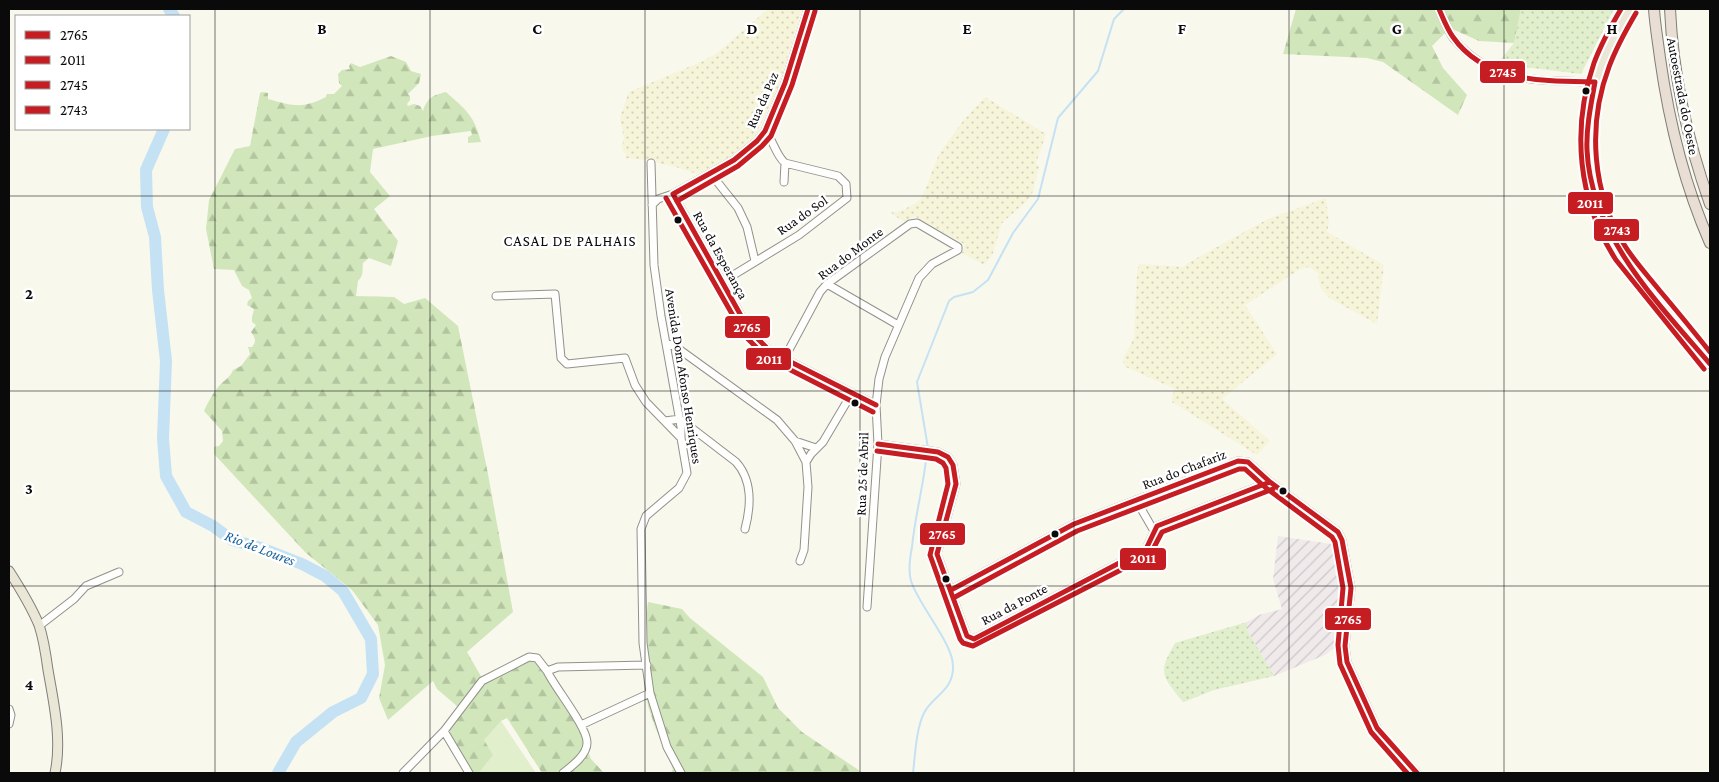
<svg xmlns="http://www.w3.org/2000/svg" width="1719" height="782" font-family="'Crimson Pro',serif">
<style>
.industrial{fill:url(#industrial-furrows)}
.farmland{fill:url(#farmland-dots)}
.grass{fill:url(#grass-dots)}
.forest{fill:url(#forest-firs)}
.park{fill:#e1efcd}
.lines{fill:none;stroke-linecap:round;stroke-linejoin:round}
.stream{stroke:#c4e2f3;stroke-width:2}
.river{stroke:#c4e2f3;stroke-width:12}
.minor-casing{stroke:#92918c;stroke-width:9}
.major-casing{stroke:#7f7e7a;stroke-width:11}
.highway-casing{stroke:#7f7e7a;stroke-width:12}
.minor{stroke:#fefefc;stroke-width:7}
.major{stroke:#ebe7d7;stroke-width:9}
.highway{stroke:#e9ded3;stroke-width:10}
.bus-1-casing{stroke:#fff;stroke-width:9}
.bus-2-casing{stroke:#fff;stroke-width:9}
.bus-3-casing{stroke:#fff;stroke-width:9}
.bus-4-casing{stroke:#fff;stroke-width:9}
.bus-1{stroke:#c61d23;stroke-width:5}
.bus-2{stroke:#c61d23;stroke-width:5}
.bus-3{stroke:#c61d23;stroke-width:5}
.bus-4{stroke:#c61d23;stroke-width:5}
.grid{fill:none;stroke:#0a0a0a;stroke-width:1;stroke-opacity:0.55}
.bus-dot{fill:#0a0a0a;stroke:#fff;stroke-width:2}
.labels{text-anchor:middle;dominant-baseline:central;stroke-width:5;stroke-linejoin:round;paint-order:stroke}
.street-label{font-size:14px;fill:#0a0a0a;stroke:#fff}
.neighbourhood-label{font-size:15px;letter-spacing:1px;fill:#0a0a0a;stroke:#fff}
.water-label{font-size:15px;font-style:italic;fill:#155e9a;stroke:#fff}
.grid-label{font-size:16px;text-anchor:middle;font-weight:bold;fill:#0a0a0a;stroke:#fff;stroke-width:5;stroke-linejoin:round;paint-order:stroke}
.line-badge{stroke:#fff;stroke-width:2}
.badge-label{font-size:14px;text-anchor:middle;font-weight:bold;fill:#fff}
</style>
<defs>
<pattern id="industrial-furrows" width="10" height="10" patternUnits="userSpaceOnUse" patternTransform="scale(1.25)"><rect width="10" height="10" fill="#f0eaeb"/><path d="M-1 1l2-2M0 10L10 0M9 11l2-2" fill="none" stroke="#ccc7c8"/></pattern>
<pattern id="farmland-dots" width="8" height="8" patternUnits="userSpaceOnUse" patternTransform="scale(1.25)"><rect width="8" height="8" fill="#f6f4d9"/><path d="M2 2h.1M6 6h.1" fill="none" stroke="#d2d0b9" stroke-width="1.8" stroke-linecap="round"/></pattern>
<pattern id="grass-dots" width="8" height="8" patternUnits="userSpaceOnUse" patternTransform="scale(1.25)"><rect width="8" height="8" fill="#e1efcd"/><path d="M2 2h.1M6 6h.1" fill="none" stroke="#c0ccaf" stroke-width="1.8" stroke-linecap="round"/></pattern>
<pattern id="forest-firs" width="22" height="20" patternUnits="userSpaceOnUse" patternTransform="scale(1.25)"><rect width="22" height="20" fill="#d1e7bb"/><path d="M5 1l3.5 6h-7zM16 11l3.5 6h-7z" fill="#b2c59f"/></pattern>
</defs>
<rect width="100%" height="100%" fill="#f9f8ed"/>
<!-- industrial -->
<path class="industrial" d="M1278,536L1338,545L1345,578L1346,595L1344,625L1340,644L1325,655L1274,676L1247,630V622L1259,615L1282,609L1273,579Z"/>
<!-- farmland -->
<path class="farmland" d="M768,9H802L778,88L756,135L746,145L725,160L697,174L676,167L645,160L625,158L626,155L623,151L622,145L624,139L620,117L629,92L703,61L717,53Z
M985,97L1046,134L1036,163L1039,167L1032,194L1027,201L1002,223L992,256L984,265L962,253L964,248V244L914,216L905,222L890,213L901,211L916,203L922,197L939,154L963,121Z
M1326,198L1329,223L1327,232L1384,265L1377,324L1329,298L1320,287L1318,273L1309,267L1300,269L1245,305L1277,354L1222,399L1270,441L1257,455L1172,402V395L1175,389L1126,367L1123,362L1124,356L1129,348L1134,338L1137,272L1139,264L1184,267L1186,264L1268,219Z"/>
<!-- grass -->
<path class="grass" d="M1521,9H1614L1581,74L1523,67L1501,59L1514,43Z
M1247,622V630L1274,676L1214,690L1184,702L1182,701C1161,674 1158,673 1175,643Z"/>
<!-- forest -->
<path class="forest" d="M1296,9H1521L1514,43L1479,41L1450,28L1432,46L1443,68L1467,95L1458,115L1383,62L1367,58L1283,54Z
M391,56L406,62L411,71L421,74L419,83L408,94L410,96V100L407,104L408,106L414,104L420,106L423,111C427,98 433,95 446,92C466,110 474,115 481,142L468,143V137L472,135L471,131L432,136L373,149L370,172L390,196L374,209L398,241L391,266L369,258L363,263C362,271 364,275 358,281L356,296L394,297L404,304L425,298L458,326L488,474L513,612L467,652L482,678L529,659L539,663L577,723L591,759L604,773H542L507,718L501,721L494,755L479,773H473L451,737L449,727L458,707L437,689L433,681L388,720L379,698L385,665L378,625L352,590L306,553L214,454V447L219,446L223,441L222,431L204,411C207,404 214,391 219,386C224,380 230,378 233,370L241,366L250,354L248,347H252C257,341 255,338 251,332L256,325L252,322V317L254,309L247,305L248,301L252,298L249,290L242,286L234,270L214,269L206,229L209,200L235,149L250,146L260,93L262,92L268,93V99C294,106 302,109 326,97L327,94H334L342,86L339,83L338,74L342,70L350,69L349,66L351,63L360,67Z
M648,602L682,609L690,618L763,677L778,708L802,732L863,773H671L673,769L655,727L648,706L641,660Z"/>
<!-- park -->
<path class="park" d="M501,721L536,773H479L493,755L484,740Z"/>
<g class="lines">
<!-- stream -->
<path class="stream" d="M928,448L917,382L949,301L954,297L973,292L988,280L1013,233L1038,199L1058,118L1098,71L1114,19L1124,9
M913,773C915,756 916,729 924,713C932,696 954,691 953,666C953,643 919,606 911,581C908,570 910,557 912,547C915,515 924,484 927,452"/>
<!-- river -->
<path class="river" d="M169,9L174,16
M164,129L146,170L147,207L155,237L158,290L166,361L163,438L166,476L186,512L213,526L232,540L261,548L302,564L325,576L343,591L371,639L373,674L361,698L333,712L296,742L278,773"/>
<!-- minor casing -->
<g class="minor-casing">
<path id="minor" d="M1439,9C1443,18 1448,31 1454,39C1492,85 1542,80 1595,82
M651,163L654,265L661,316L681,427V438L687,473L679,488L646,516L641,529L643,643L650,693L667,747L681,773
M711,174L738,208L747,227L755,261
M784,182L785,163
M673,194L749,330L771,352L876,405
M652,205L658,199L673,194L734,160L757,141L765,131L785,83L808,9
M722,282L799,235L847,198L846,184L838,176L785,163C775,154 774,141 765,131
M827,284L898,325
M496,296L555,294L561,358L567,364L625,358L635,385L646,402L681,438
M666,343L676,347L777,420L795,441L806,462L808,487L804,550L800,561
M784,359L820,292L827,284L910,224L917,223L958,247V250L932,264L919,278L885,357L879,379L876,405L878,444L867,607
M665,421L680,419L736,462C753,481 751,506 745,529
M795,441L816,448
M878,444L938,452L948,457L953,465L956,484L937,554L967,636L974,639L1146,549L1157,526L1270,482
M806,462L811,454L823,442L852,393
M1136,500L1154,531
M951,590L1074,524L1238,461L1248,462L1270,482L1338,532L1342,540L1351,588L1345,646L1347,662L1377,728L1389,743L1417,773
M39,626L74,599L86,586L119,572
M547,671C555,688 588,728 587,743C587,755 572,766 563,773
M9,709L11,715L9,724
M581,725L650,693
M444,731L469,773
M403,773L444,731L482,681L529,657L537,658L547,671L558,667L647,665"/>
</g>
<!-- major casing -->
<g class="major-casing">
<path id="major" d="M1630,9C1582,80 1572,165 1614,242C1624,261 1639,277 1652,293C1672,317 1691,340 1710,364
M9,571C20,588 31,606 39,625C44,640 46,655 48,670C54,704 62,740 55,773"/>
</g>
<!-- highway casing -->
<g class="highway-casing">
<path id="highway" d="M1654,9C1655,25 1658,42 1660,58C1669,122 1684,184 1710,243
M1670,9C1673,75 1688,142 1710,204"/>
</g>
<!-- minor -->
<use href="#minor" class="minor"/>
<!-- major -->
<use href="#major" class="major"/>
<!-- highway -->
<use href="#highway" class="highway"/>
<!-- bus-1 casing -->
<g class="bus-1-casing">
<path id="bus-1" d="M673,194L749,330L771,352L876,405
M673,194L734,160L757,141L765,131L785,83L808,9
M878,444L938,452L948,457L953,465L956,484L937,554L967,636L974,639L1146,549L1157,526L1270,482
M951,590L1074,524L1238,461L1248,462L1270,482L1338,532L1342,540L1351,588L1345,646L1347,662L1377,728L1417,773"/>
</g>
<!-- bus-2 casing -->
<g class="bus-2-casing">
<path id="bus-2" d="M1621,9C1611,26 1601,44 1594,63C1571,129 1578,201 1616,260L1704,369
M666,198L744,335L767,358L873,412
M677,201L738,166L762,146L771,136L792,85L815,11
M877,451L936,459L943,463L946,468L948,484L930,555L960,639L963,643L973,646L1150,555L1162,532L1273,489
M955,597L1077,531L1239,469H1245L1266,488L1332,537L1335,542L1343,588L1338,645L1340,664L1371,732L1407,773"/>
</g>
<!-- bus-3 casing -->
<g class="bus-3-casing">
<path id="bus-3" d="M1439,9C1443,18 1447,29 1453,37C1485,83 1545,81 1595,82
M1595,82C1591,104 1586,128 1587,150C1591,236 1657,302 1710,364"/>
</g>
<!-- bus-4 casing -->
<g class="bus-4-casing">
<path id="bus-4" d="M1636,13C1626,30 1616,48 1609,67C1587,125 1592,193 1625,246C1635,262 1648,276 1660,291C1677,311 1694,332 1710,352"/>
</g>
<!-- bus-1 -->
<use href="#bus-1" class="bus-1"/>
<!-- bus-2 -->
<use href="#bus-2" class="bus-2"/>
<!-- bus-3 -->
<use href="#bus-3" class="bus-3"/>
<!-- bus-4 -->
<use href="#bus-4" class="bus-4"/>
</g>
<!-- grid -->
<path class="grid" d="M215,9V773M430,9V773M645,9V773M860,9V773M1074,9V773M1289,9V773M1504,9V773M9,196H1710M9,391H1710M9,586H1710"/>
<!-- markers -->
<g class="bus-dot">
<circle cx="1586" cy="91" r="4.5"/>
<circle cx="678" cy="220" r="4.5"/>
<circle cx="855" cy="403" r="4.5"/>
<circle cx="1283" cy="491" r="4.5"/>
<circle cx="1055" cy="534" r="4.5"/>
<circle cx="946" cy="579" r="4.5"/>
</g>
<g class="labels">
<!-- street labels -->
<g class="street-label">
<text transform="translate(1683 96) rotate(79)">Autoestrada do Oeste</text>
<text transform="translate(762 100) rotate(-66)">Rua da Paz</text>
<text transform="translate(802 215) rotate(-35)">Rua do Sol</text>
<text transform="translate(850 253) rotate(-37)">Rua do Monte</text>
<text transform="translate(721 255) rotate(61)">Rua da Esperança</text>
<text transform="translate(684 376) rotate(81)">Avenida Dom Afonso Henriques</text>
<text transform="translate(1184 469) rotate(-21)">Rua do Chafariz</text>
<text transform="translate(862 474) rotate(-88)">Rua 25 de Abril</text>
<text transform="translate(1014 604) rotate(-28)">Rua da Ponte</text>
</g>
<!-- neighbourhood labels -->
<g class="neighbourhood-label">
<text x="570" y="241">CASAL DE PALHAIS</text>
</g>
<!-- water labels -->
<g class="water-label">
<text transform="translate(260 548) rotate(21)">Rio de Loures</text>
</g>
</g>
<g class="grid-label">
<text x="322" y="34">B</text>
<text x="537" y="34">C</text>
<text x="752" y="34">D</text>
<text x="967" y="34">E</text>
<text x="1182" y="34">F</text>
<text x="1397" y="34">G</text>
<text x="1612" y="34">H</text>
<text x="29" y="299">2</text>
<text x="29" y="494">3</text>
<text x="29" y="690">4</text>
</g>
<g class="line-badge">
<rect x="1479" y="60" width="47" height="24" rx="5" fill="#c61d23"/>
<rect x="1567" y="191" width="47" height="24" rx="5" fill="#c61d23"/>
<rect x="1593" y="218" width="47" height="24" rx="5" fill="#c61d23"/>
<rect x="724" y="315" width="47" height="24" rx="5" fill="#c61d23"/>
<rect x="745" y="347" width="47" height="24" rx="5" fill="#c61d23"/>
<rect x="919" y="522" width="47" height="24" rx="5" fill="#c61d23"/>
<rect x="1119" y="547" width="48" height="24" rx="5" fill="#c61d23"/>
<rect x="1324" y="607" width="48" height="24" rx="5" fill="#c61d23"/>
</g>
<g class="badge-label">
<text x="1503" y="77">2745</text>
<text x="1590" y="208">2011</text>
<text x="1617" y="235">2743</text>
<text x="747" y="332">2765</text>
<text x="769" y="364">2011</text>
<text x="942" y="539">2765</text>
<text x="1143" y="563">2011</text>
<text x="1348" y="624">2765</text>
</g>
<!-- border -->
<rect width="1719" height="782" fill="none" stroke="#0a0a0a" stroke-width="20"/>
<!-- legend -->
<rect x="15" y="15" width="175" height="115" fill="#ffffff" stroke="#9d9d9d"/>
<rect x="25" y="31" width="25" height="8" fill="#c61d23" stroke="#9d9d9d"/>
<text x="60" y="40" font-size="15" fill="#0a0a0a">2765</text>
<rect x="25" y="56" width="25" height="8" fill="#c61d23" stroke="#9d9d9d"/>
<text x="60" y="65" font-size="15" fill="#0a0a0a">2011</text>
<rect x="25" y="81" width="25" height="8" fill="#c61d23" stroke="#9d9d9d"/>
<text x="60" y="90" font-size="15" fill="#0a0a0a">2745</text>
<rect x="25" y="106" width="25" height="8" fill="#c61d23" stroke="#9d9d9d"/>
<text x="60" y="115" font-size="15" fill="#0a0a0a">2743</text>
</svg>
